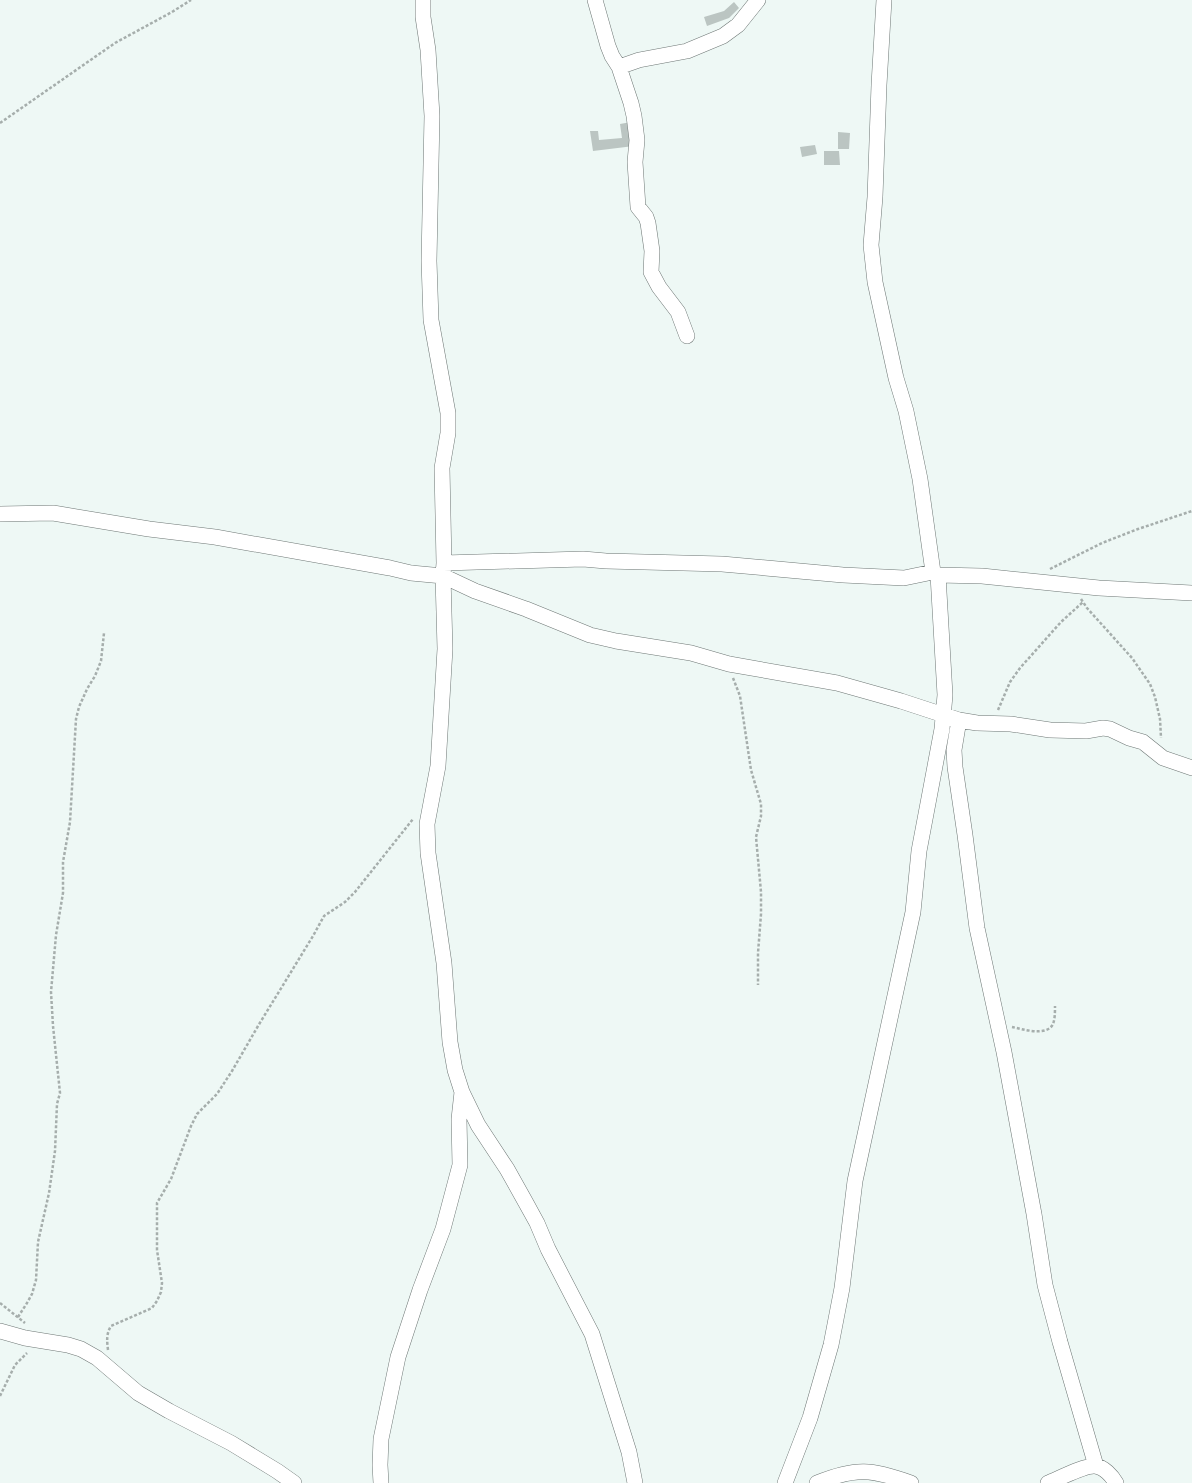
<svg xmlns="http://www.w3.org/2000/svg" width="1192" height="1483" font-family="'Sofia Sans Condensed',sans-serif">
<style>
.building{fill:#bbc5c2}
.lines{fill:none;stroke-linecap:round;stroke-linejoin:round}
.minor-casing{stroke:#6e7775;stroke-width:16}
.path{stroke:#a6aeac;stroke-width:2.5;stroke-dasharray:3 2;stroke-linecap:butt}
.minor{stroke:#fff;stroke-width:15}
</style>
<rect width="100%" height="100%" fill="#eef8f5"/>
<!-- building -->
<path class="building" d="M734,2L739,8L729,18L707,26L704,17L724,11Z
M631,122L634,146L593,151L590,131H598L599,140L622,138L620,124Z
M838,132L850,133L849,149H838Z
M815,145L817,154L802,157L800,147Z
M824,151H839L840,165H824Z"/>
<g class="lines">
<!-- minor casing -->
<g class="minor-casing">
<path id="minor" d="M423,0V17L428,50L432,116L429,261L431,320L448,413V433L442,468L444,563L443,576L445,649L438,766L427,824L428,853L444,963L450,1042L455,1070L462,1092L478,1125L507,1169L526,1203L537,1223L548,1249L592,1334L629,1452L635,1483
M595,0L608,46L612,56L619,67L631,103L634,116L637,140L635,162L638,207L646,217L648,223L652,251L651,272L659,287L678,312L687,336
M619,67L639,60L687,51L723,36L738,25L758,0
M0,514L53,513L149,529L215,537L390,568L411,573L443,576L475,591L526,609L590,635L616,641L691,653L729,664L837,683L901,701L959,720L977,723L1011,724L1050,730L1086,731L1103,728L1110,729L1129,738L1143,742L1163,758L1192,768
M444,563L583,559L606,561L722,564L843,575L904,578L933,572
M938,575L982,576L1099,588L1192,593
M959,720L954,750L955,767L965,835L977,928L1004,1052L1034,1214L1045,1285L1060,1342L1096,1466
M0,1331L25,1338L68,1345L81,1349L97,1358L138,1393L169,1411L231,1443L277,1471L294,1483
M381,1483L380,1465L381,1439L398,1357L420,1290L443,1229L460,1165L459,1119L462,1092
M785,1483L810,1418L831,1345L842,1288L855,1181L913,912L919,851L942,729L945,695L938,575L933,572L920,479L906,411L896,378L875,282L871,245L875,197L879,85L884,0
M817,1483C856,1467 872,1469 911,1483
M1048,1483C1058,1479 1085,1465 1095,1466C1104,1467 1112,1476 1116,1483"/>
</g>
<!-- path -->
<path class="path" d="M0,123L115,43L172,12L191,0
M1050,569L1102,543L1138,529L1192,511
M1081,599L1087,608L1132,658L1150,684L1155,697L1160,719L1161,738
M733,678L740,696L751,770L761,804V816L756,837L761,892V914L758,953V985
M998,710L1010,682L1020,668L1061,622L1083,602
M1012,1027C1022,1029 1047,1037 1053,1024C1055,1019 1055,1012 1055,1006
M0,1303L25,1323
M18,1317L27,1303L32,1294L36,1280L38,1242L49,1193L55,1151L57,1104L60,1093L53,1026L51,992L56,935L63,893V862L70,822L76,719L79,707L87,689L95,676L101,661L104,633
M108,1350C107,1341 106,1334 111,1326L152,1308L157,1301L161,1292L162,1283L157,1250V1203L171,1179L191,1126L197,1114L217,1094L232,1071L258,1026L313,936L324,916L345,902L355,892L413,819
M0,1396L15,1365L27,1353"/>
<!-- minor -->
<use href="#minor" class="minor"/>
</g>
</svg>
